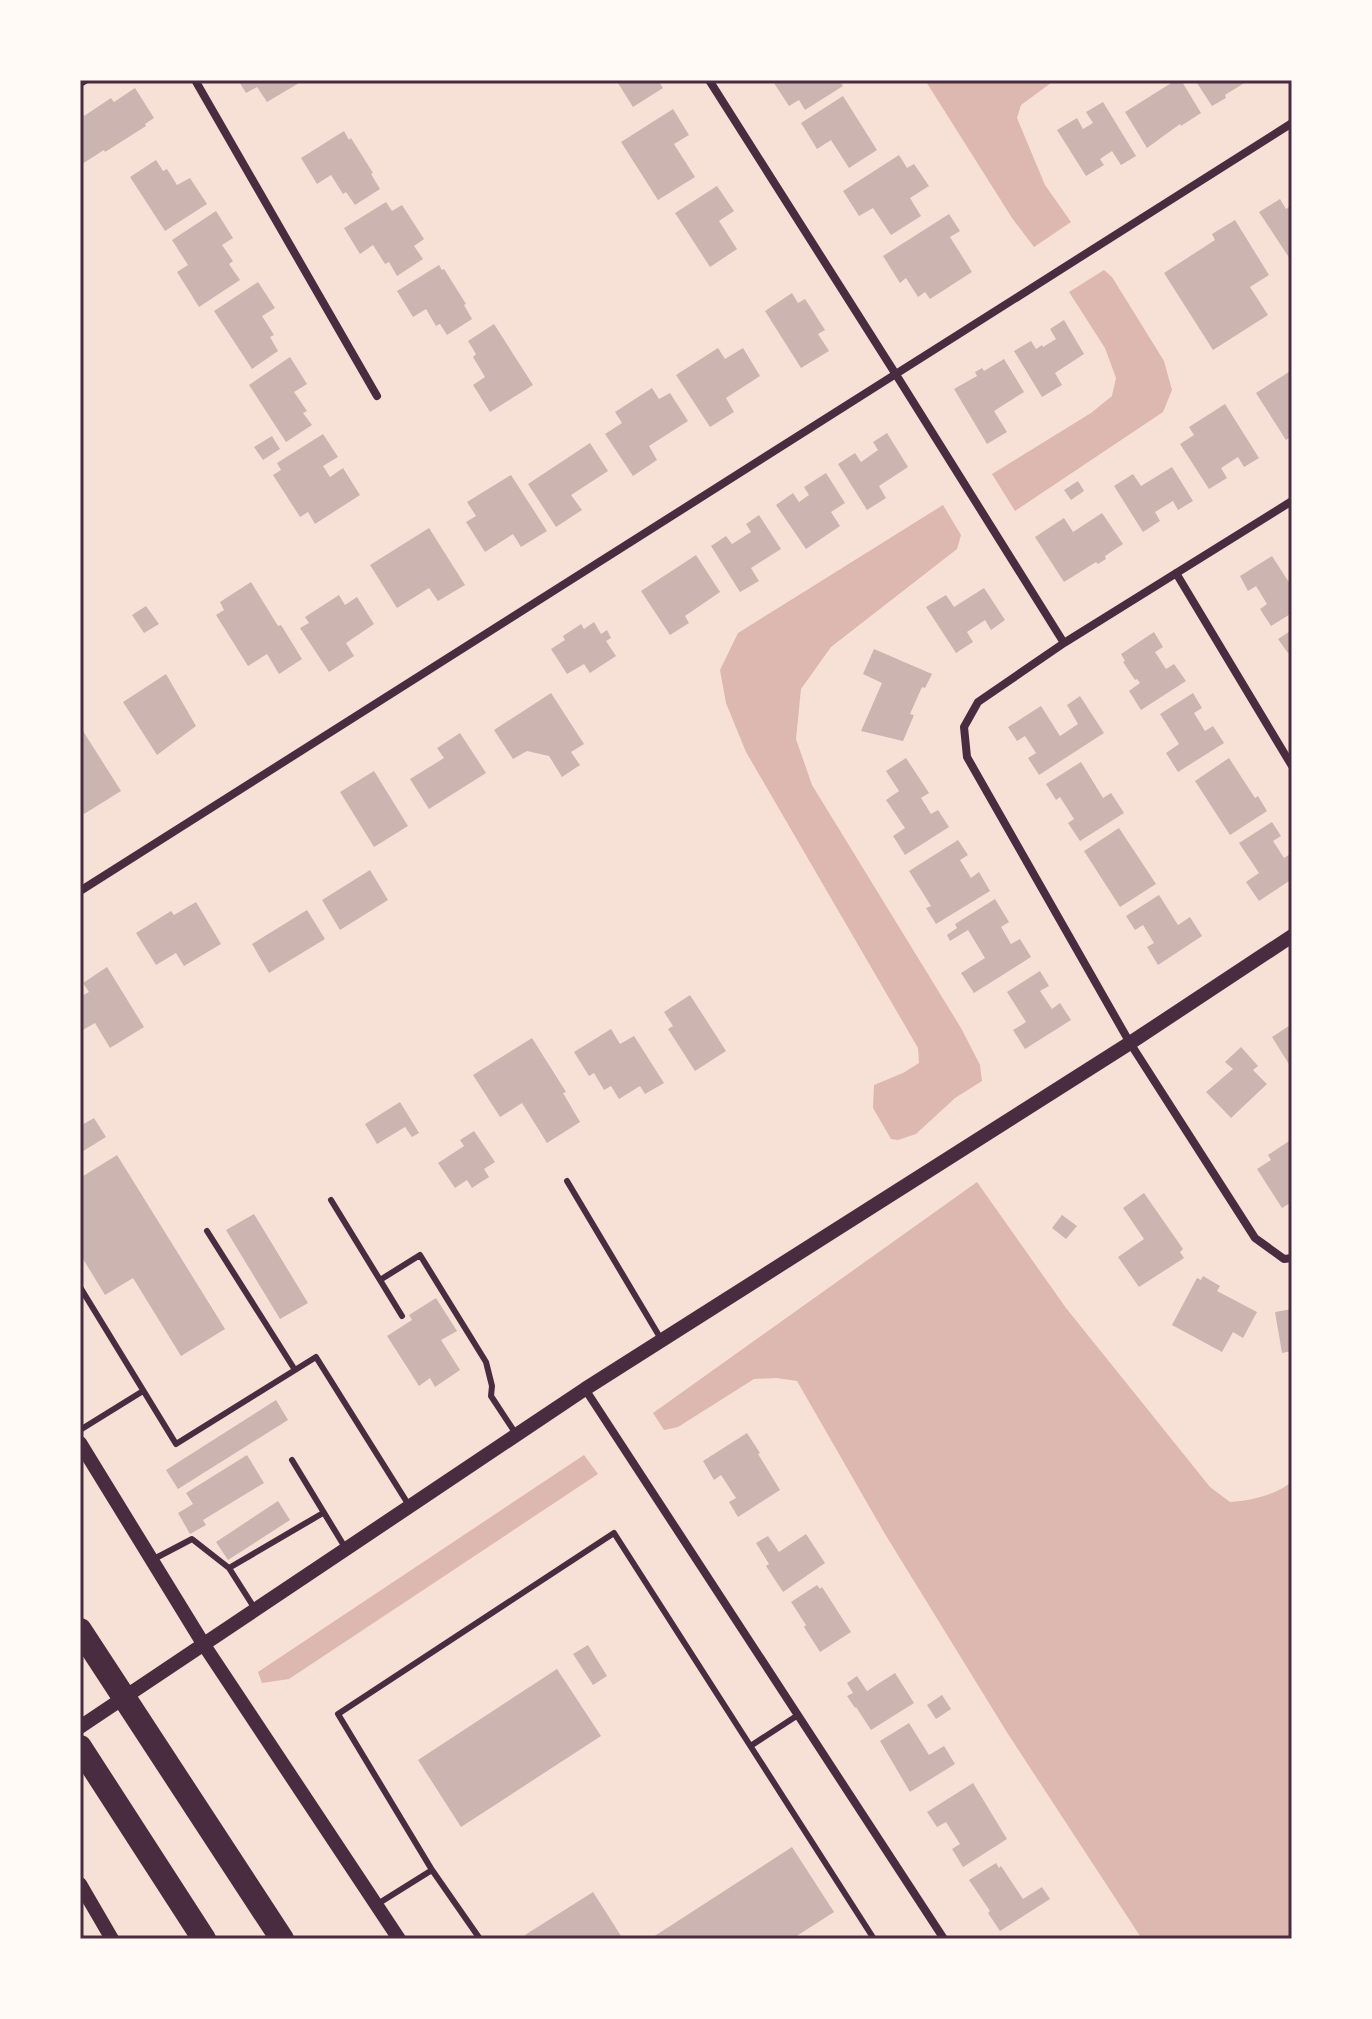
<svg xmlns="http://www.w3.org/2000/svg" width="1372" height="2019" font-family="Raleway,sans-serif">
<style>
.water{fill:#dcb8b0}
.building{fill:#ccb4b1}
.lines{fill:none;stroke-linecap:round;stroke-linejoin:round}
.service{stroke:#4a2c40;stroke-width:6}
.minor{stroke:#4a2c40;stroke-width:8}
.tertiary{stroke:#4a2c40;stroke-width:14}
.motorway{stroke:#4a2c40;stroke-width:24}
.neatline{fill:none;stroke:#4a2c40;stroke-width:3}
</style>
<rect width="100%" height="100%" fill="#f7e1d7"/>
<!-- water -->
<path class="water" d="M925,80H1055L1021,105L1017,118L1045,185L1071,222L1034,247L1012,218Z
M1104,270L1112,277L1164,361L1172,390L1163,412L1015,511L992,474L1091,413L1112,396L1116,378L1105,348L1069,292Z
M943,505L961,535L957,549L831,647L801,689L796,739L812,785L961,1028L980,1065L982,1081L955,1098L916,1134L898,1140L891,1139L873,1108L874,1085L903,1073L919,1063L918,1048L746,752L726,703L720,670L738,633Z
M977,1182L1066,1308L1210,1487L1230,1502C1252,1501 1274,1495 1292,1482V1939H1142L1008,1734L885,1534L797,1381L776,1378L754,1379L678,1427L664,1430L653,1413Z
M584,1455L598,1474L289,1679L262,1683L258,1672Z"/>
<!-- building -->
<path class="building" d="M238,80H304L267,102L257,87L246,93Z
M616,80H658L663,88L633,107Z
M772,80H839L843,86L805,110L799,100L789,106Z
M1176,80H1181L1201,113L1181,126L1180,124L1147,148L1125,112Z
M1195,80H1249L1225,95L1226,98L1212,106Z
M135,88L154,118L145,124L146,126L105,152L104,150L82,164L80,160V116L83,114L84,116L111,98L114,102Z
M843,96L877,150L849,168L831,140L817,149L801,123Z
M1103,102L1136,156L1121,165L1112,151L1100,159L1104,165L1086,176L1057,130L1077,118L1083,129L1093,123L1086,112Z
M673,109L689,135L674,144L695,177L658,200L621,142Z
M344,131L349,140L351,138L373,173L371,174L380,189L355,205L346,192L343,194L331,175L317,184L301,158Z
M899,155L907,168L914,164L929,186L910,198L921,216L891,235L873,208L859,216L843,191Z
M156,160L163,171L167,169L177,185L190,178L207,204L165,231L130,177Z
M717,186L734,211L719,221L737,249L710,267L675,213Z
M1280,199L1286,209L1292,205V262L1259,212Z
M386,202L392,211L402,205L424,239L414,246L423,259L397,276L389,262L385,264L373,245L360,254L344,228Z
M216,211L233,238L222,245L233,261L229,264L240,280L199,307L177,272L188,265L172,240Z
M949,214L960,231L950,237L972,272L930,299L925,292L918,297L906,278L900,283L883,256Z
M1235,220L1269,275L1250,287L1268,315L1213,350L1164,273L1215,240L1212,234Z
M439,265L442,270L444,269L466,304L464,305L472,319L447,335L440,324L436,326L426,309L413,317L397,291Z
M258,282L275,308L262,316L274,335L270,337L278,351L252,369L214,311Z
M792,293L798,303L805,299L825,330L818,334L829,351L801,368L765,311Z
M1064,320L1084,354L1055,373L1062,385L1042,397L1014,351L1031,341L1036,349L1042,345L1043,347L1056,339L1050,329Z
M494,324L533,385L490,412L473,385L485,377L473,357L476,354L468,341Z
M718,348L725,359L743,348L760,376L726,398L734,412L710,427L676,375Z
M290,357L307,384L294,392L307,411L303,413L312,425L286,442L249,385Z
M1004,359L1024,392L994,411L1007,432L987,444L954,389L977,376L975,372L982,368L984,371Z
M1292,370V436L1286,440L1256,393Z
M652,388L659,399L670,393L688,421L649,446L657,460L633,476L605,434L622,423L615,412Z
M1225,404L1259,458L1244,467L1238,457L1221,468L1227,478L1209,489L1180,444L1194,435L1189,427Z
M887,433L908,467L879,486L886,498L867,510L838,464L855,453L861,462L878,450L873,442Z
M323,434L338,457L323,466L330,477L343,468L360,495L315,524L308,512L300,517L273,475L281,470L277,463Z
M272,436L280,449L263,460L254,447Z
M590,443L608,471L571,495L582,510L556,527L528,484Z
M1172,467L1193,501L1178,510L1173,501L1155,512L1160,521L1143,532L1114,486L1133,474L1141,486Z
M826,473L845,503L831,512L840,526L806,549L776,505L793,493L799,502L809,495L804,487Z
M511,475L547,531L521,547L513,534L485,552L466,522L476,516L467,502Z
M1078,481L1084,491L1071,500L1064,490Z
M1102,513L1123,544L1105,556L1106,559L1098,564L1096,562L1064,582L1035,537L1064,518L1073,532Z
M759,515L781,549L751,568L759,581L740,592L711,546L726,536L732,544L751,532L746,524Z
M429,528L465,585L438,601L429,588L397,608L370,565Z
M696,555L720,592L685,616L689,623L670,635L641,591Z
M1272,556L1292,587V613L1271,626L1260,609L1267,604L1256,586L1248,591L1240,576Z
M251,582L278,626L281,625L302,659L279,674L267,654L248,666L216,615L224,610L220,602Z
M984,588L1005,620L991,630L985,620L967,632L973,642L956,653L926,607L946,595L954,607Z
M339,595L345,605L357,597L374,624L346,643L354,656L329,672L300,628L309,623L305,617Z
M146,606L159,624L144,633L132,615Z
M594,622L601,634L607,630L611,638L606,641L616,656L590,673L584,664L567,674L551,649L565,640L563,636L581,624L584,629Z
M1292,630V651L1288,653L1278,639Z
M1154,632L1163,647L1155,652L1166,669L1174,664L1186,681L1141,710L1129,691L1140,683L1137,679L1135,680L1123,662L1125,661L1121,654Z
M874,649L932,674L925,688L922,687L910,714L914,715L903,741L861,731L882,683L863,674Z
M166,674L196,726L157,755L123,702Z
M551,693L584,744L571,752L580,765L562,777L549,756L527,751L513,759L494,730Z
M1193,693L1202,708L1194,713L1205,731L1213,726L1224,743L1178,772L1166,753L1179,744L1160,714Z
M1080,696L1104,733L1039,775L1028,758L1036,753L1025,736L1017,741L1008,727L1041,706L1060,736L1078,724L1067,705Z
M83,731L121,791L84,814L80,807V732Z
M460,733L486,773L429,809L410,779L444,758L437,748Z
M906,758L929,793L921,798L931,814L938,810L949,827L905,855L893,836L905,828L886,800L899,791L886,771Z
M1229,758L1255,798L1258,796L1267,811L1230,835L1195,781Z
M1081,762L1103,798L1111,793L1124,813L1080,841L1068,823L1074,819L1060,797L1056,800L1046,784Z
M374,771L408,826L374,847L340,792Z
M1272,822L1281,836L1273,841L1284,858L1292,853V879L1259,901L1246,882L1259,873L1239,843Z
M1119,828L1156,884L1120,907L1084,851Z
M958,840L968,855L960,860L971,878L979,872L990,891L936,924L926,908L931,906L909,871Z
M370,870L388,900L340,930L322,900Z
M1159,895L1178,925L1190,917L1202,936L1158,965L1147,947L1154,943L1143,925L1135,930L1126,916Z
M995,899L1009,922L1001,927L1011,944L1020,939L1031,957L974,993L961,973L985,958L968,930L950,941L947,935L957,928L955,924Z
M196,902L221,944L184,966L176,953L156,965L136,933L171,911L174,915Z
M307,910L325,939L269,973L252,944Z
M107,967L144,1027L110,1048L95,1023L81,1031L80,1029V997L89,992L83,983Z
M1040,971L1049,986L1040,991L1052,1009L1060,1003L1071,1020L1025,1049L1013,1030L1026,1022L1007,992Z
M690,995L726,1051L695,1071L668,1029L673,1026L664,1012Z
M1289,1026L1290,1028L1292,1026V1069L1272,1037Z
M611,1029L620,1044L634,1036L664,1083L645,1094L640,1086L619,1099L611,1086L604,1090L594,1073L589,1076L574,1052Z
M532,1038L566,1092L563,1093L580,1122L547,1143L522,1103L500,1117L473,1075Z
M1241,1047L1258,1066L1253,1070L1267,1084L1231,1118L1206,1092L1233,1069L1225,1062Z
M400,1102L419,1133L412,1137L405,1127L377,1144L365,1124Z
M94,1118L106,1137L80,1153V1126Z
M474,1131L495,1162L484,1169L489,1177L481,1182L472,1188L467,1180L455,1188L438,1163L464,1146L460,1140Z
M1292,1139V1202L1282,1208L1257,1169L1271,1160L1268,1155Z
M117,1155L225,1329L181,1356L133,1278L105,1295L80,1254V1178Z
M1144,1193L1183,1249L1180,1252L1184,1258L1139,1287L1118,1257L1144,1239L1123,1208Z
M254,1214L308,1303L280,1319L226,1230Z
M1062,1215L1077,1226L1066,1239L1052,1228Z
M1203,1276L1220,1286L1217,1291L1257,1312L1243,1338L1233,1332L1222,1352L1172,1325L1197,1278L1201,1280Z
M436,1298L457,1331L441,1340L460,1370L435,1387L430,1378L419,1386L387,1336L412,1320L409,1315Z
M1292,1309V1351L1282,1353L1275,1312Z
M276,1400L288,1420L178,1489L166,1470Z
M747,1433L760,1453L758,1454L780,1490L738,1517L729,1502L736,1498L721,1475L714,1480L703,1461Z
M247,1455L264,1483L203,1520L206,1525L190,1534L178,1513L193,1504L186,1493Z
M278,1501L290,1520L228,1560L216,1542Z
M806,1534L825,1563L783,1592L766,1566L769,1564L756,1543L768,1536L779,1552Z
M817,1585L820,1589L822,1587L851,1632L820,1652L804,1627L806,1625L791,1602Z
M588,1645L607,1676L593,1685L573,1654Z
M557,1669L601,1736L461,1827L418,1760Z
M895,1673L914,1703L871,1730L856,1707L855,1708L847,1696L853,1693L847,1683L857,1676L867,1691Z
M942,1695L951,1709L936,1719L927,1705Z
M909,1723L929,1755L944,1746L955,1764L910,1792L880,1741Z
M973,1783L1007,1839L963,1867L952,1849L960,1844L946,1822L937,1827L927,1812Z
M792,1847L834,1912L792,1939H650Z
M996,1863L999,1868L1001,1866L1023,1899L1042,1887L1050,1899L1000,1931L988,1913L990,1911L969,1880Z
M593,1892L623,1939H528L525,1935Z"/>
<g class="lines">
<!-- service -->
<path class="service" d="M567,1181L661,1339
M331,1200L402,1316
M207,1231L295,1370
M380,1280L420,1255L486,1362L492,1386L491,1396L516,1434
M80,1287L176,1444L316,1357L410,1507
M80,1430L143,1391
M292,1460L346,1549
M152,1560L192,1539L229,1568L323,1513
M229,1568L255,1609
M752,1745L798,1715
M432,1870L338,1714L614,1533L874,1939
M376,1905L432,1870L480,1939"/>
<!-- minor -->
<path class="minor" d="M195,80L377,396
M709,80L895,373L1064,643
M80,83L85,80
M1292,501L1064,643L978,702L964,727L967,757L1130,1043L1255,1238L1284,1259L1292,1258
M1176,573L1292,766
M80,891L1292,123
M585,1389L944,1939"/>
<!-- tertiary -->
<path class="tertiary" d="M80,1443L204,1645L399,1939
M80,1727L585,1389L1130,1043L1292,936
M80,1884L112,1939"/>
<!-- motorway -->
<path class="motorway" d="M80,1630L282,1939
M80,1747L204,1939"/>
</g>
<!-- border -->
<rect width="1372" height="2019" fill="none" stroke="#fffaf5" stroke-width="164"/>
<rect x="82" y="82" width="1208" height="1855" class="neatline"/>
</svg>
